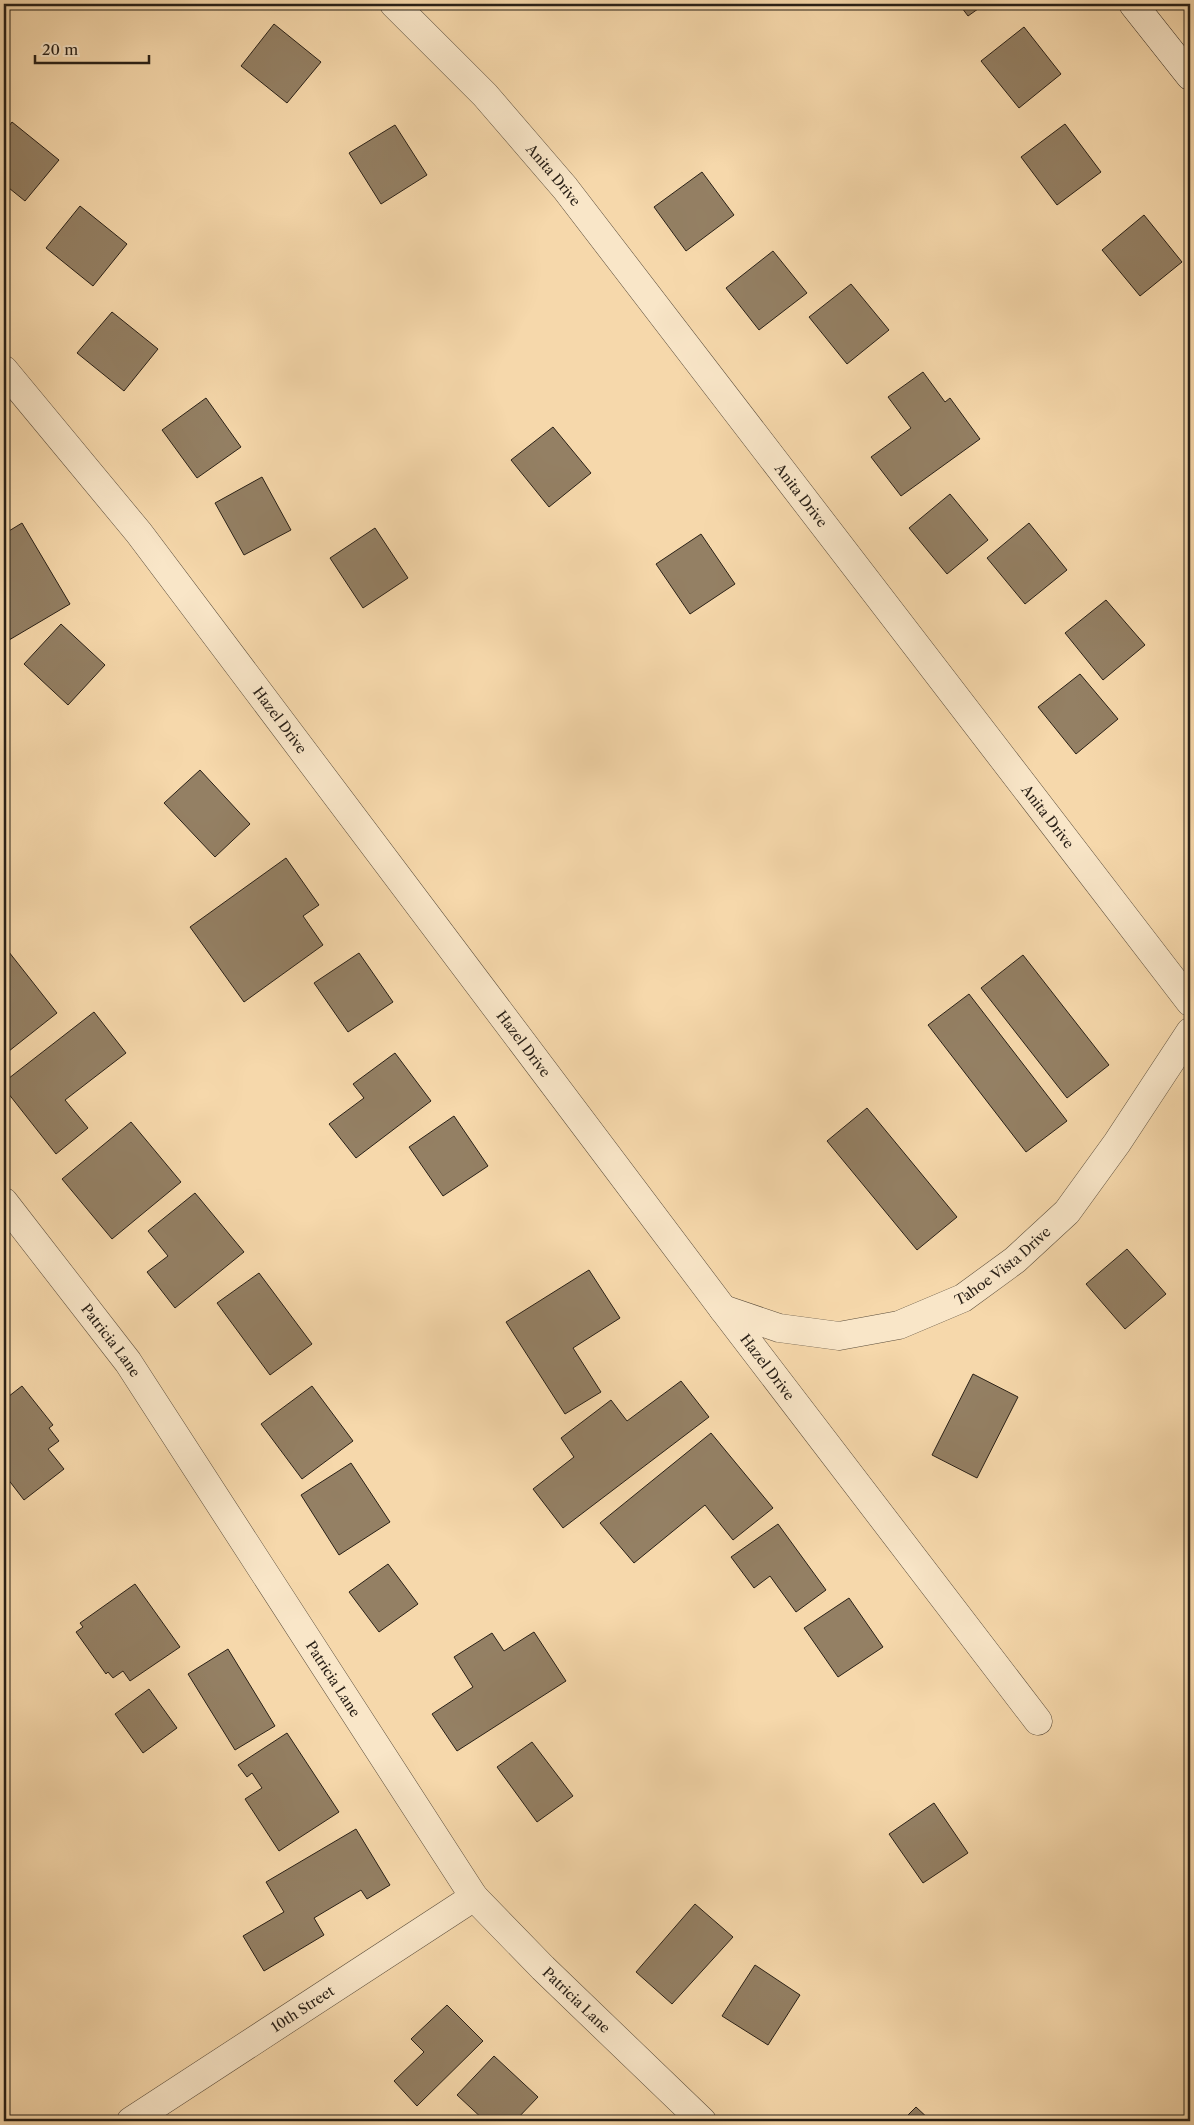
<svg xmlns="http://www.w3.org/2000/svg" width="1194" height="2125" font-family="'Libre Caslon Text',serif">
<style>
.building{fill:#948064;stroke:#292017}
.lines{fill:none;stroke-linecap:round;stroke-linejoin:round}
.street-casing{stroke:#5c4e3c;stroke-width:29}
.secondary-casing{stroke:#292017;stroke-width:29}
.street{stroke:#f9e6c8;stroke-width:28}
.secondary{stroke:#f9e6c8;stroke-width:28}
.labels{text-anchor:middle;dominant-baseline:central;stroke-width:4;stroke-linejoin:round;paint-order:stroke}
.street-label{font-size:14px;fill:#292017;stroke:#f9e6c8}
</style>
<rect width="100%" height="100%" fill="#f6d8ab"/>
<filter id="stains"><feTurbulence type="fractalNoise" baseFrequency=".004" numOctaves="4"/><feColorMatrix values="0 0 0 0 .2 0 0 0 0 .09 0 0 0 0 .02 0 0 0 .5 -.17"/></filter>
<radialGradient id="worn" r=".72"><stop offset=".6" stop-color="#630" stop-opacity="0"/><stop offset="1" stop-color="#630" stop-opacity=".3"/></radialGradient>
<!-- building -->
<path class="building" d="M959,4H985L968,16Z
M274,24L321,62L287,103L241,66Z
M1024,27L1061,74L1019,108L981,61Z
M12,122L59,160L25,201L4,184V133Z
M1065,124L1101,172L1057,205L1021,157Z
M395,125L427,175L381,204L349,153Z
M702,172L734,215L686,251L654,207Z
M80,206L127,244L93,286L46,248Z
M1144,215L1182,262L1140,296L1102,250Z
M773,251L807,293L759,330L726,288Z
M851,284L889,330L847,364L809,317Z
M112,312L158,349L124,391L77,353Z
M923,372L945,402L950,398L980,439L901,496L871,457L911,428L888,397Z
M206,398L241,447L197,478L162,430Z
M553,427L591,473L549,507L511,460Z
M262,477L291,530L244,555L215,503Z
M950,494L988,540L947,574L909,528Z
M22,523L70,604L4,643V534Z
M1029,523L1067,570L1025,604L987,558Z
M375,528L408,578L363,608L330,558Z
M701,534L735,584L690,614L656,564Z
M1106,600L1145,645L1103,680L1065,633Z
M61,624L105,665L68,705L24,664Z
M1080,674L1118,719L1076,754L1038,707Z
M200,770L250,824L215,857L164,803Z
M286,858L319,905L303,916L323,945L244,1002L190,927Z
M5,947L57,1013L4,1055V948Z
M359,953L393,1002L348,1032L314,983Z
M1023,955L1109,1065L1067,1098L981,988Z
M969,994L1067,1121L1026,1152L928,1025Z
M94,1012L126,1053L65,1100L88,1128L56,1154L4,1088V1082Z
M395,1053L431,1101L356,1158L329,1124L364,1098L353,1084Z
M867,1108L957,1217L917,1250L827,1141Z
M454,1116L488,1166L443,1196L409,1147Z
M131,1122L181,1182L112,1239L62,1179Z
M195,1193L244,1252L175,1308L147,1272L168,1256L148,1231Z
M1127,1249L1166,1294L1125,1329L1086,1284Z
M589,1270L620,1318L573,1348L601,1392L565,1414L506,1322Z
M259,1273L312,1344L270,1375L217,1303Z
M973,1374L1018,1397L977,1478L932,1455Z
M681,1381L709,1417L563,1528L533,1489L574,1457L561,1438L611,1400L627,1421Z
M22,1386L53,1425L49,1428L59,1441L48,1449L64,1469L24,1500L4,1474V1400Z
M312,1386L353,1441L302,1479L261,1424Z
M711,1433L773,1508L733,1540L705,1505L634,1563L600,1523Z
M351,1463L390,1522L339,1555L301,1495Z
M778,1524L826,1590L796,1612L770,1576L754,1588L731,1557Z
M388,1564L418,1604L379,1632L349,1592Z
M135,1584L180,1647L130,1681L123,1671L113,1678L108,1672L106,1674L76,1632L83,1627L80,1623Z
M849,1598L883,1647L838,1677L804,1628Z
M534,1632L566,1681L457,1751L432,1714L473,1687L454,1657L492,1633L504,1651Z
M228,1649L275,1726L235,1750L188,1674Z
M149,1689L177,1728L143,1753L115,1714Z
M287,1733L339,1812L279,1851L245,1799L262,1788L252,1773L247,1777L238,1765Z
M532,1742L573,1796L537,1822L497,1767Z
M934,1803L968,1853L923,1883L889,1834Z
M356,1829L390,1885L367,1899L361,1890L314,1918L324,1935L264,1971L243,1936L284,1912L266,1882Z
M695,1904L733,1937L672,2004L636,1972Z
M755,1965L800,1995L768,2045L722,2016Z
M447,2005L483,2041L417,2106L394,2081L424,2052L411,2039Z
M494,2056L538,2097L515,2121H485L457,2095Z
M916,2107L931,2121H902Z"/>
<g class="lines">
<!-- street casing -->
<g class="street-casing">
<g id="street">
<path id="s1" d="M394,4L485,95L565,188L1190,1002"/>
<path id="s2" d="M4,370L139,533L723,1309L1038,1721"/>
<path id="s3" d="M4,1202L128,1362L474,1897L543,1968L702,2121"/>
<path id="s4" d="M723,1309L779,1328L839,1336L899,1325L963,1298L1015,1260L1067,1212L1117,1143L1190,1032"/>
<path id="s5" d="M131,2121L474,1897"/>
</g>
</g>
<!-- secondary casing -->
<g class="secondary-casing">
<path id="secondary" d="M1133,4L1190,76"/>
</g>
<!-- street -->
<use href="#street" class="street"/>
<!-- secondary -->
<use href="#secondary" class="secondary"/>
</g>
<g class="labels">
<!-- street labels -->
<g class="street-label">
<text stroke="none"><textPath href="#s1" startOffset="234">Anita Drive</textPath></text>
<text stroke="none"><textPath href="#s1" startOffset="639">Anita Drive</textPath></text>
<text stroke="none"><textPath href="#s2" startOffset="446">Hazel Drive</textPath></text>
<text stroke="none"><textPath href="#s1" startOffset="1044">Anita Drive</textPath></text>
<text stroke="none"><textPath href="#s2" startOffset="851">Hazel Drive</textPath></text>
<text stroke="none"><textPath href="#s4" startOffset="301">Tahoe Vista Drive</textPath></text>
<text stroke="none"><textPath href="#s3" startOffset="175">Patricia Lane</textPath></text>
<text stroke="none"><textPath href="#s2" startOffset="1256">Hazel Drive</textPath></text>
<text stroke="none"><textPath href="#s3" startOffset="580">Patricia Lane</textPath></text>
<text stroke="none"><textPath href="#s3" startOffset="985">Patricia Lane</textPath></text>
<text stroke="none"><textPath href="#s5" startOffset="205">10th Street</textPath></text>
</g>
</g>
<!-- margin -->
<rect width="1194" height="2125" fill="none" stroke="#f6d8ab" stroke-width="20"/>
<rect x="5" y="5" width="1184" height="2115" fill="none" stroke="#292017" stroke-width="2.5"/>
<rect x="10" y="10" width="1174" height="2105" fill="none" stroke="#292017"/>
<!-- scale -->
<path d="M35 55v8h114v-8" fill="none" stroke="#292017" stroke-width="2.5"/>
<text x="42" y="55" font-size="15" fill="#292017" stroke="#f9e6c8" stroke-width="4" paint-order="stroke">20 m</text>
<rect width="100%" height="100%" filter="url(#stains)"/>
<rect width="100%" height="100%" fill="url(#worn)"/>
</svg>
